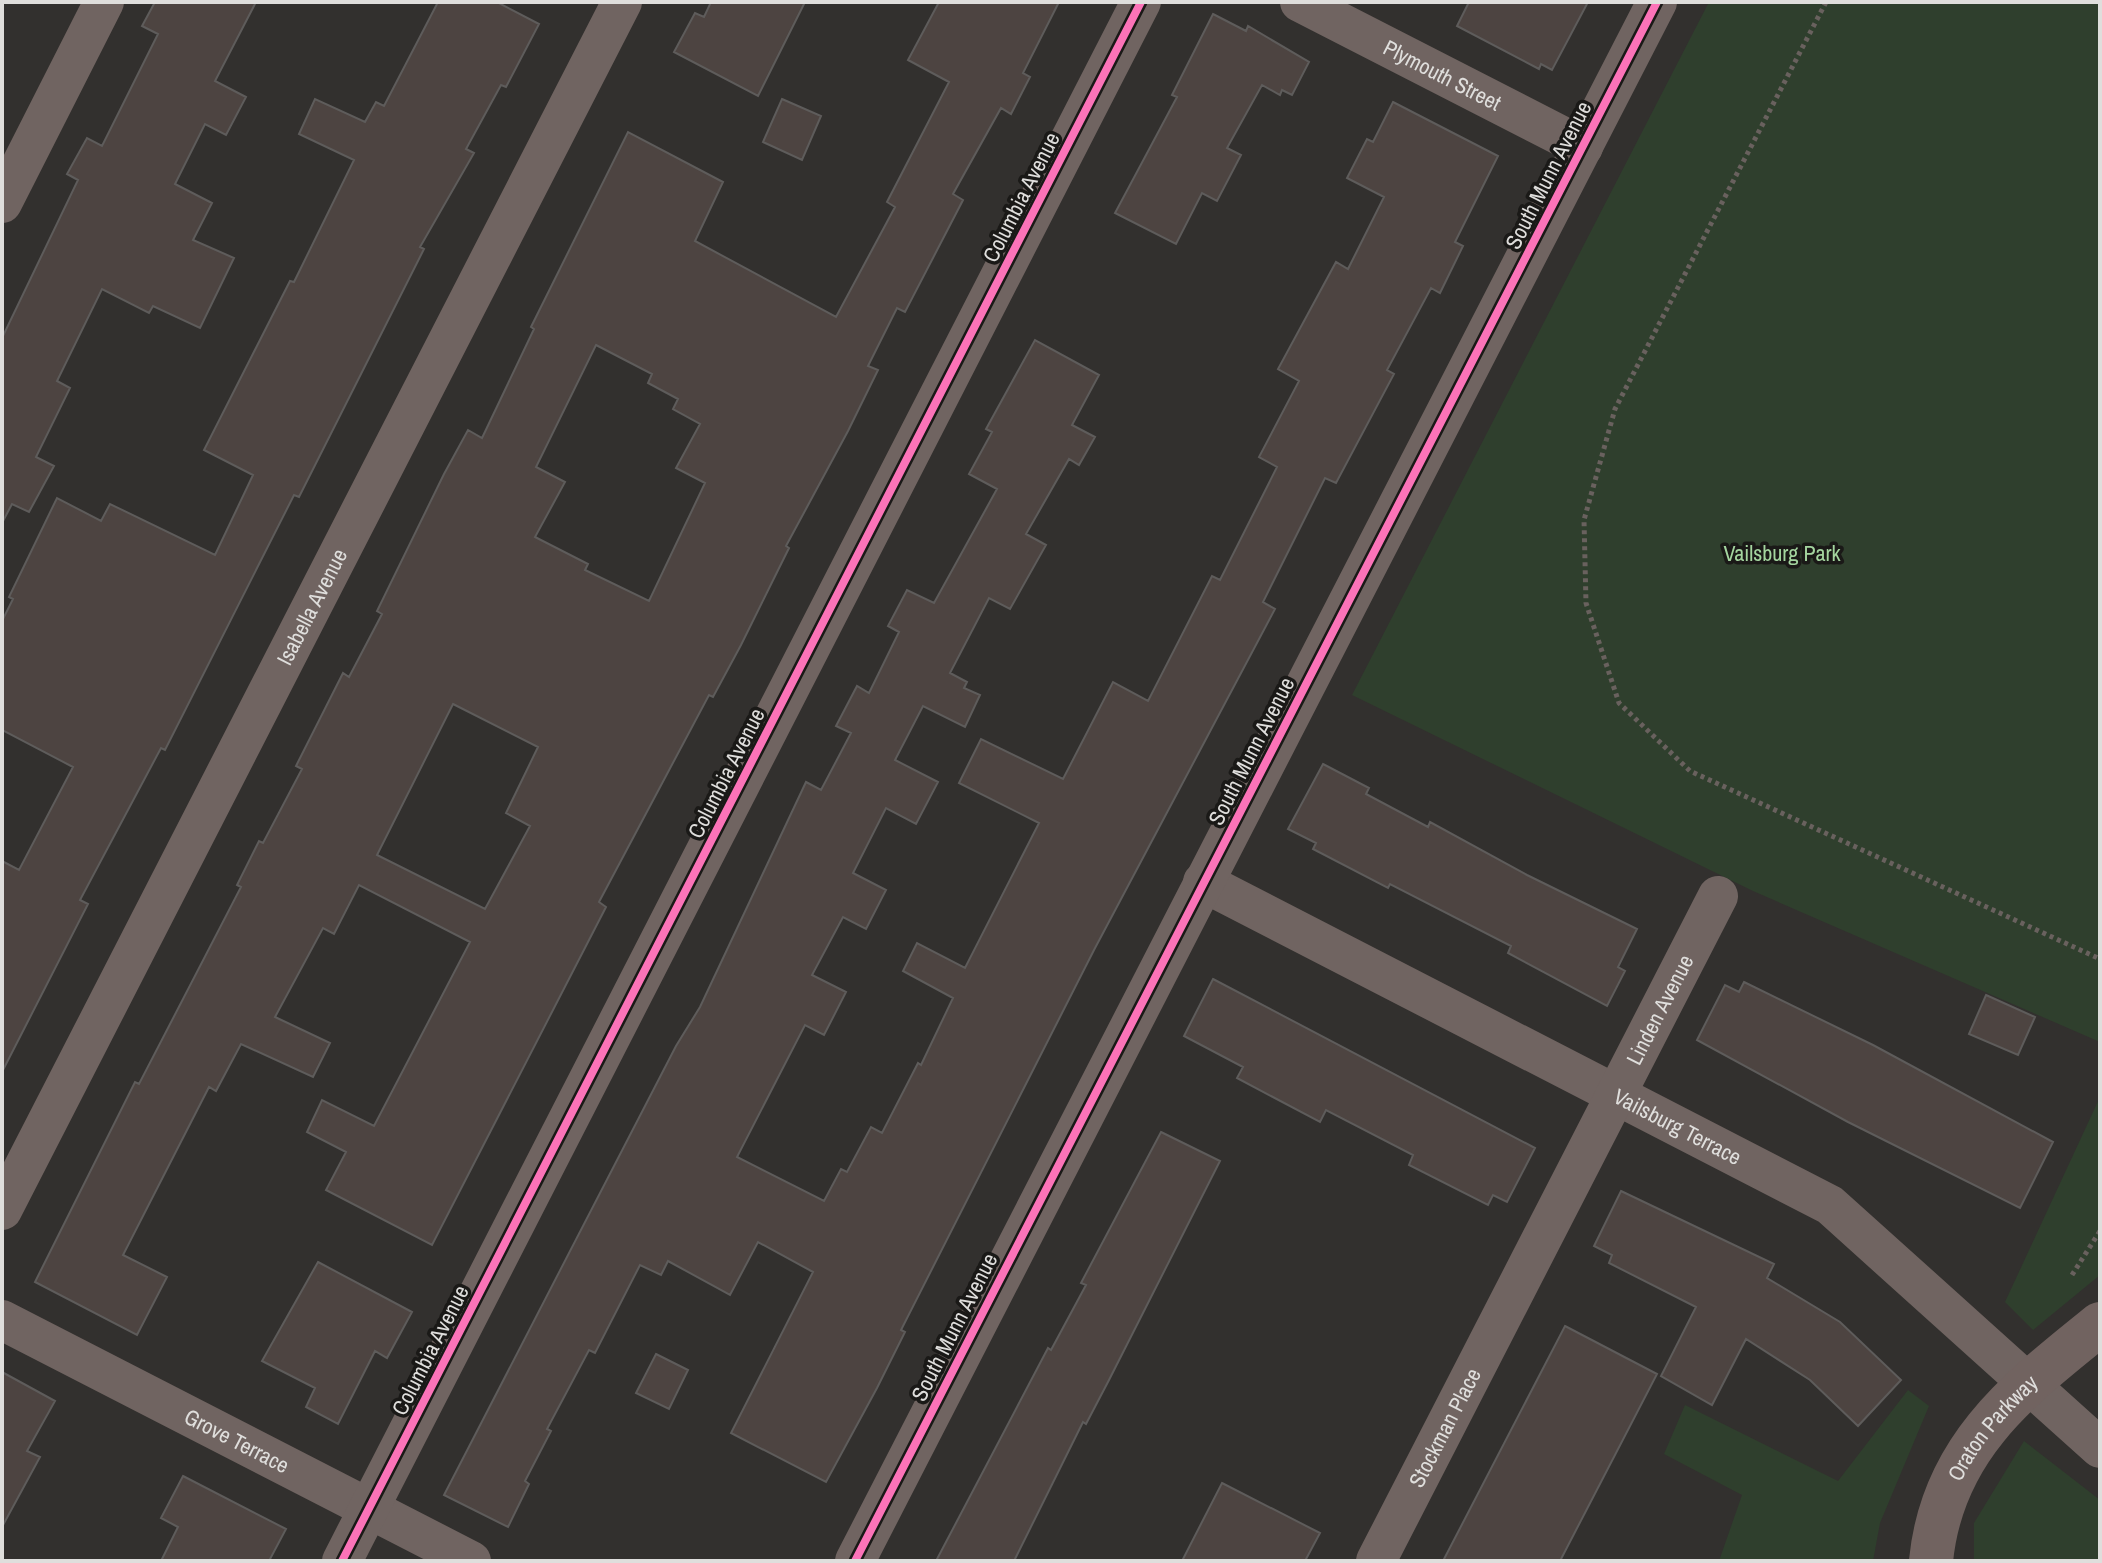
<svg xmlns="http://www.w3.org/2000/svg" width="2102" height="1563" font-family="'Archivo Narrow',sans-serif">
<style>
.green{fill:#2f3f2d}
.building{fill:#4d4441;stroke:#5e5c5b;stroke-width:2;fill-rule:evenodd}
.lines{fill:none;stroke-linecap:round;stroke-linejoin:round}
.path{stroke:#69615e;stroke-width:5;stroke-dasharray:4 4;stroke-linecap:butt}
.minor{stroke:#706461;stroke-width:40}
.major{stroke:#716360;stroke-width:44}
.cycleway-casing{stroke:#1a1917;stroke-width:13}
.cycleway{stroke:#fb73b8;stroke-width:8}
.labels{text-anchor:middle;dominant-baseline:central;stroke-width:7;stroke-linejoin:round;paint-order:stroke}
.street-label{font-size:22px;fill:#dfdedc;stroke:#1a1917}
.park-label{font-size:22px;fill:#a4d59f;stroke:#1a1917}
</style>
<rect width="100%" height="100%" fill="#32302e"/>
<!-- green -->
<path class="green" d="M1709,2H2100V1042L1753,891L1352,695Z
M2100,1097V1275L2033,1330L2005,1302Z
M1908,1390L1929,1406L1880,1523L1873,1561H1719L1742,1495L1664,1454L1685,1405L1838,1481Z
M2024,1441L2100,1500V1561H1974V1523Z"/>
<!-- building -->
<path class="building" d="M155,2H256L215,81L246,97L226,135L205,124L175,184L212,203L193,240L234,258L200,328L153,306L149,313L102,289L57,381L70,388L36,457L54,466L29,512L12,504L2,523V338L78,180L67,174L87,138L102,146L158,34L142,26Z
M438,2H497L539,24L506,87L501,85L466,149L474,153L420,247L424,249L299,497L294,495L165,750L161,748L80,900L88,904L2,1072V861L19,870L73,767L2,730V621L13,599L9,597L57,498L101,521L110,504L215,555L253,475L204,450L290,281L294,282L354,160L299,134L315,99L365,122L376,102L384,106Z
M711,2H805L758,96L674,52L695,13L704,17Z
M939,2H1059L1023,73L1030,77L1011,114L1001,108L953,194L963,200L905,312L897,308L868,366L878,370L848,431L786,546L789,548L741,645L713,697L709,695L599,902L606,907L432,1245L326,1190L346,1152L307,1132L322,1100L374,1126L470,942L359,885L334,934L323,928L275,1017L330,1043L313,1077L241,1044L216,1091L209,1087L123,1255L167,1277L137,1335L35,1282L135,1082L139,1084L241,887L237,885L259,841L263,843L302,769L296,766L343,673L349,677L382,614L377,611L444,474L468,430L482,438L534,329L531,327L628,132L723,182L695,241L836,317L895,207L887,202L949,82L908,60ZM596,345L652,374L648,383L678,399L673,409L700,424L676,468L705,483L649,601L585,570L588,564L535,537L565,482L536,467ZM453,704L538,747L506,813L530,826L485,909L377,855Z
M1469,2H1588L1552,70L1541,64L1539,69L1457,26Z
M1213,14L1246,31L1248,26L1309,62L1292,95L1282,90L1280,95L1262,85L1227,148L1241,155L1217,201L1202,193L1176,244L1115,213L1177,97L1172,95Z
M782,99L821,116L802,160L763,142Z
M1393,102L1498,156L1455,242L1463,246L1440,293L1431,288L1387,370L1394,374L1336,483L1325,478L1263,602L1275,609L1094,950L901,1330L905,1332L877,1388L826,1482L731,1433L813,1272L758,1242L730,1295L668,1261L661,1275L640,1265L595,1353L589,1350L547,1429L551,1431L525,1481L529,1484L508,1527L444,1495L676,1046L700,1007L806,782L821,790L851,733L836,726L857,686L869,693L899,632L888,626L907,590L934,603L997,489L969,474L992,432L986,429L1035,340L1099,375L1072,425L1095,437L1079,465L1069,459L1026,534L1046,545L1010,609L989,598L950,673L967,682L964,688L980,695L965,727L923,706L895,760L938,782L916,824L886,808L853,873L886,890L866,929L843,917L812,975L846,992L824,1035L805,1025L737,1157L824,1201L841,1169L847,1172L871,1127L882,1133L918,1063L921,1065L953,998L903,971L917,943L965,968L1039,823L959,783L981,739L1063,779L1113,682L1148,701L1212,576L1220,580L1277,467L1259,457L1299,381L1278,369L1336,262L1348,269L1384,197L1347,178L1367,139L1373,142Z
M1323,764L1369,788L1366,794L1428,827L1430,822L1527,875L1637,929L1618,967L1625,971L1607,1006L1508,953L1511,946L1390,884L1388,888L1313,849L1316,843L1288,829Z
M1213,979L1535,1148L1507,1202L1493,1195L1488,1205L1409,1165L1413,1155L1326,1110L1320,1122L1237,1078L1243,1067L1184,1036Z
M1744,982L1873,1045L2053,1142L2020,1208L1848,1122L1697,1040L1725,985L1739,992Z
M1986,995L2035,1017L2018,1055L1969,1034Z
M1161,1132L1220,1161L1109,1380L1086,1424L1083,1422L1014,1561H936L1048,1348L1051,1350L1086,1285L1081,1283Z
M1621,1191L1774,1264L1767,1278L1840,1322L1901,1380L1858,1426L1810,1380L1746,1339L1712,1405L1661,1376L1696,1307L1609,1263L1612,1255L1594,1246Z
M318,1262L412,1312L387,1358L375,1351L338,1424L306,1407L315,1388L262,1361Z
M1565,1326L1657,1374L1560,1561H1443Z
M656,1354L688,1370L669,1409L636,1393Z
M2,1372L55,1401L27,1451L40,1457L2,1527Z
M183,1476L286,1529L269,1561H161L178,1527L161,1518Z
M1222,1483L1320,1533L1305,1561H1182Z"/>
<g class="lines">
<!-- path -->
<path class="path" d="M1826,2L1615,409L1584,520L1586,603L1619,703L1690,771L2100,959
M2072,1275L2100,1231"/>
<!-- minor -->
<g class="minor">
<path id="s1" d="M1300,2L1583,147"/>
<path d="M2,203L104,2"/>
<path id="s2" d="M1203,882L1830,1205L2100,1448"/>
<path id="s3" d="M2,1210L622,2"/>
<path id="s4" d="M2,1320L471,1561"/>
<path d="M342,1561L1141,2"/>
<path d="M855,1561L1657,2"/>
<path id="s5" d="M1376,1561L1718,896"/>
</g>
<!-- major -->
<path class="major" id="s6" d="M1931,1561C1942,1448 2018,1390 2100,1324"/>
<!-- cycleway casing -->
<g class="cycleway-casing">
<path id="cycleway" d="M342,1561L1141,2
M855,1561L1657,2"/>
</g>
<!-- cycleway -->
<use href="#cycleway" class="cycleway"/>
</g>
<g class="labels">
<!-- street labels -->
<g class="street-label">
<text stroke="none"><textPath href="#s1" startOffset="160">Plymouth Street</textPath></text>
<text transform="translate(1548 175) rotate(-63)">South Munn Avenue</text>
<text transform="translate(1021 197) rotate(-63)">Columbia Avenue</text>
<text stroke="none"><textPath href="#s3" startOffset="678">Isabella Avenue</textPath></text>
<text transform="translate(1251 751) rotate(-63)">South Munn Avenue</text>
<text transform="translate(726 773) rotate(-63)">Columbia Avenue</text>
<text stroke="none"><textPath href="#s5" startOffset="620">Linden Avenue</textPath></text>
<text stroke="none"><textPath href="#s2" startOffset="534">Vailsburg Terrace</textPath></text>
<text transform="translate(954 1327) rotate(-63)">South Munn Avenue</text>
<text transform="translate(430 1350) rotate(-63)">Columbia Avenue</text>
<text stroke="none"><textPath href="#s5" startOffset="150">Stockman Place</textPath></text>
<text stroke="none"><textPath href="#s6" startOffset="150">Oraton Parkway</textPath></text>
<text stroke="none"><textPath href="#s4" startOffset="264">Grove Terrace</textPath></text>
</g>
<!-- park labels -->
<g class="park-label">
<text x="1782" y="553">Vailsburg Park</text>
</g>
</g>
<!-- border -->
<rect width="2102" height="1563" fill="none" stroke="#dfdedc" stroke-width="8"/>
</svg>
